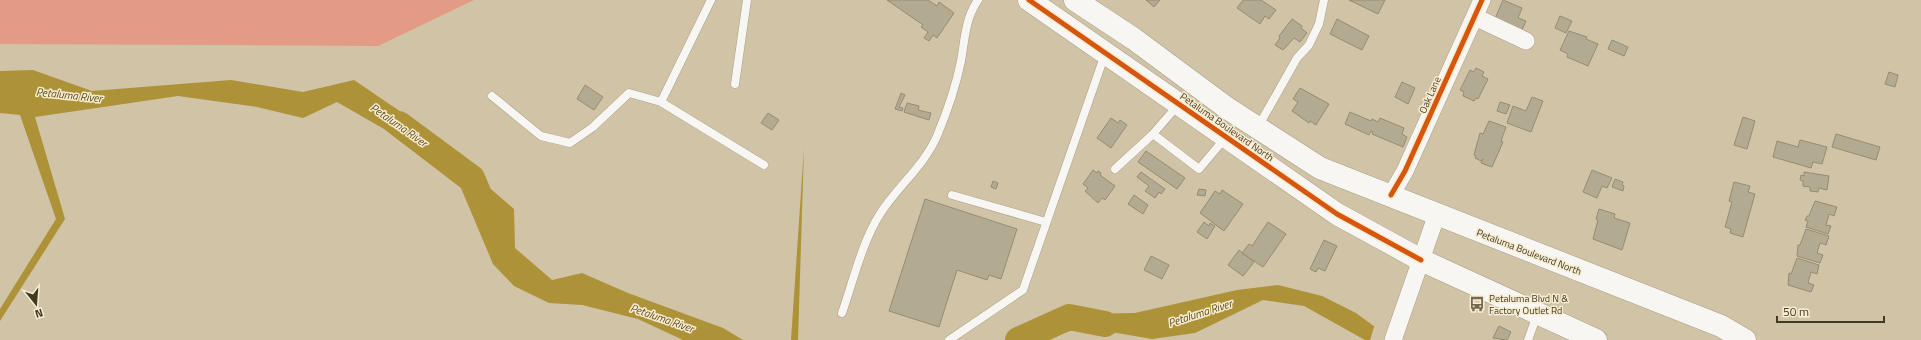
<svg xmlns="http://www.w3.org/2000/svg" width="1921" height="340" font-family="'Titillium Web',sans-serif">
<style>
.green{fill:#e49b85}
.water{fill:#ad9237}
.pier{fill:#d0c3a6}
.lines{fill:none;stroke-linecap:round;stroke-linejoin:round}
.river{stroke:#ad9237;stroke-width:26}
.building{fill:#b3aa92;stroke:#968c74}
.lane-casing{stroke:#aba18a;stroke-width:9}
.street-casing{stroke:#aba18a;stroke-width:18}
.secondary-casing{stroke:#aba18a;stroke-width:23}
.lane{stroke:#f8f6f2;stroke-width:8}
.street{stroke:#f8f6f2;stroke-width:17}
.secondary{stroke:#f8f6f2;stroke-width:22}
.cycleway-casing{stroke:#f8edd2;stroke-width:8}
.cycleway{stroke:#d7560e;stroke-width:5}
.labels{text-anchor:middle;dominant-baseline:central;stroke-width:3;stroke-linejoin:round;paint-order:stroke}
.street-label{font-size:10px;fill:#413922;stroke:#f8edd2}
.poi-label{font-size:10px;fill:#413922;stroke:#f8edd2;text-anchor:start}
.water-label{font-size:11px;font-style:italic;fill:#5c4a16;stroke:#f8edd2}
</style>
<rect width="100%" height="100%" fill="#d0c3a6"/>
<!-- green -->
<path class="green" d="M0,0H474L378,46L0,44Z"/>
<!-- water -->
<path class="water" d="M33,70L92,91L231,80L303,92L354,80L404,114L440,161L485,184L514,209L515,248L552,280L582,273L628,293L723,328L743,340H683L638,319L582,305L549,303L514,286L493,264L461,188L384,129L337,102L303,118L257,107L178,96L35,117L65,219L0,321V309L56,219L20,115L0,113V71Z
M804,148L798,340H791Z
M1278,285L1322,296L1356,313L1393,340H1365L1304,306L1263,300L1195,333L1152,339L1082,327L1041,340H1007L1025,329L1082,314L1135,313L1237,290Z"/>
<!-- pier -->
<path class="pier" d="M1375,324L1394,338L1395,340H1370Z"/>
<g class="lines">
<!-- river -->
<path class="river" d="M399,124L472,178L485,209
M1018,340L1069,317L1105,324"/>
</g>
<!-- building -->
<path class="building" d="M887,0H928L937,6L939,2L954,13L937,38L933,35L929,41L924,38L928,32L921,27L923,25Z
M1146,0H1160L1154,7Z
M1243,0H1261L1276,10L1269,19L1265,16L1260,24L1237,8Z
M1349,0H1385L1378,14Z
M1503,0L1522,8L1518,18L1526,21L1521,32L1494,21Z
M1560,16L1572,21L1566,33L1555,28Z
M1292,19L1302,26L1301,28L1307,33L1300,42L1294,38L1283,50L1275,45L1280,38L1279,36Z
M1337,19L1369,36L1362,50L1330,34Z
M1569,31L1587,37L1586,39L1598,44L1588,66L1567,57L1568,54L1560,50Z
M1612,40L1628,47L1624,56L1608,49Z
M1476,68L1484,72L1482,76L1488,79L1478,99L1476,98L1474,101L1463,96L1464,92L1460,90L1470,70L1474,72Z
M1889,72L1898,75L1895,87L1885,84Z
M1402,82L1415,88L1408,104L1395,97Z
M585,85L603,97L594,110L577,99Z
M1300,88L1329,104L1316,125L1310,121L1309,123L1292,111L1298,102L1293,99Z
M901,93L905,95L899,107L903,108L902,111L895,109Z
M1532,97L1543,101L1531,132L1507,123L1513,106L1526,111Z
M1500,102L1510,105L1506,114L1497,111Z
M907,103L919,106L918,110L931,113L929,120L904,112Z
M1350,112L1371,121L1372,119L1378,122L1380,118L1404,128L1402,134L1407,137L1403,147L1372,134L1373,132L1371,131L1369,135L1345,124Z
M768,113L779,120L772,130L761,123Z
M1743,117L1755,121L1747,149L1734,145Z
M1111,118L1118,123L1120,120L1127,125L1111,148L1097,138Z
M1489,121L1506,127L1501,141L1503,142L1492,167L1481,163L1483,159L1481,161L1475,158L1476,156L1474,155L1480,133L1483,134Z
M1836,134L1880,147L1876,160L1832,147Z
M1800,140L1827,147L1822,164L1813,162L1811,168L1773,157L1777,141L1798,147Z
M1146,151L1185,178L1177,189L1138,162Z
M1093,170L1097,173L1098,171L1100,172L1101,173L1100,175L1115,186L1105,200L1102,198L1098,203L1085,191L1088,188L1083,184Z
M1592,170L1612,178L1607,188L1602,186L1597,198L1583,192Z
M1141,172L1165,189L1161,194L1159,192L1155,198L1145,191L1149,186L1137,177Z
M1804,172L1829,176L1827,190L1819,188L1818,192L1810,191V187L1803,186V181L1800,180L1801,175L1804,176Z
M1615,179L1623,182L1622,185L1624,186L1623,191L1612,187Z
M993,181L998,183L996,189L991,187Z
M1734,182L1750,186L1748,192L1755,194L1743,237L1730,233L1731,229L1725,227L1732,202L1729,201Z
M1199,189L1206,190L1205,196L1197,195Z
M1222,190L1243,204L1224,231L1200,213L1215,191L1220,194Z
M1134,195L1148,205L1143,214L1128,204Z
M925,199L1017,229L1001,279L989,275L987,280L957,270L939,327L889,311Z
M1815,201L1837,207L1834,216L1829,214L1826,225L1831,226L1828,234L1806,227L1808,221L1805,220L1807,216H1809Z
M1599,209L1615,214L1614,218L1630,223L1622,250L1593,239L1598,220L1596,219Z
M1204,222L1209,226L1210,223L1215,226L1207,239L1197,232Z
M1268,222L1286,234L1263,267L1242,253L1249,244L1252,246Z
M1806,229L1829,236L1826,245L1820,243L1817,253L1823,255L1820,263L1797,256L1798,245H1800Z
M1324,240L1337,246L1325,271L1318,268L1316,272L1310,269Z
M1239,250L1254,262L1243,276L1228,265Z
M1151,256L1169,265L1162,279L1144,270Z
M1797,258L1819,265L1817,274L1811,272L1808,283L1814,285L1811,292L1788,285L1789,273L1791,274Z
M1499,326L1511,332L1507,340L1493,338Z"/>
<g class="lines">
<!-- lane casing -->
<g class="lane-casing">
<path id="lane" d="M711,0L661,102L764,165
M735,84L747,0
M492,96L541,136L570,143L593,127L629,93L661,102
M1258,127L1297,58L1309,45L1319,24L1324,0
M1153,134L1199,169L1226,137
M1115,169L1152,135L1178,105
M952,195L1046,222
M842,313C853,282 862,242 880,214C897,187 924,166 937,136C947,112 956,86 961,61C965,39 965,19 978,0
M949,340L1023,290L1105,54
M1528,340L1537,315"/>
</g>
<!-- street casing -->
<g class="street-casing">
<path id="street" d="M1475,17L1526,41
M1391,195L1405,171L1482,0
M1393,340L1437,214"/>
</g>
<!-- secondary casing -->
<g class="secondary-casing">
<path id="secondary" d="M1029,0L1337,214L1421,260L1596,340
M1075,0L1134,39L1227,108L1320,168L1721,326L1745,340"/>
</g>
<!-- lane -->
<use href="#lane" class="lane"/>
<!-- street -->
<use href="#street" class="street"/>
<!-- secondary -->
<use href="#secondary" class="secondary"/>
<!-- cycleway casing -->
<g class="cycleway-casing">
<path id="cycleway" d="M1029,0L1337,214L1421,260
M1391,195L1405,171L1482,0"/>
</g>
<!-- cycleway -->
<use href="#cycleway" class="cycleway"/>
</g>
<!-- icons -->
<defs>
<g id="bus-bare" transform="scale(1.2)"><path d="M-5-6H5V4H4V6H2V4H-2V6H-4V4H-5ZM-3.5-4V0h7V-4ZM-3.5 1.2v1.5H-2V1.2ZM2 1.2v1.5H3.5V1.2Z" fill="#736950" stroke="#f8edd2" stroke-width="2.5" paint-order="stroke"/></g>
</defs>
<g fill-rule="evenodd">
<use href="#bus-bare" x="1477" y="304"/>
</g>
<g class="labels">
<!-- street labels -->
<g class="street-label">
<text transform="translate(1430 95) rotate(-66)">Oak Lane</text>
<text transform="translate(1227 127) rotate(35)">Petaluma Boulevard North</text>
<text transform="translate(1529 252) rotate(21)">Petaluma Boulevard North</text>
</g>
<!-- poi labels -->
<g class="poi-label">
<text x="1489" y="298">Petaluma Blvd N &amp;<tspan x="1489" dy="12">Factory Outlet Rd</tspan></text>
</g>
<!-- water labels -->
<g class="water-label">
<text transform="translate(69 95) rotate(6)">Petaluma River</text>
<text transform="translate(399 125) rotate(35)">Petaluma River</text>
<text transform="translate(1200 313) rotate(-18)">Petaluma River</text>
<text transform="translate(662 318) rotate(19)">Petaluma River</text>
</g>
</g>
<!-- north arrow -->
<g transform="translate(36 304) rotate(163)" stroke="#f8edd2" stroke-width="3" paint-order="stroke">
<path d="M0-3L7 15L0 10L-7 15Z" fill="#413922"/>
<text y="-6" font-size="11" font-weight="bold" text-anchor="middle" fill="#413922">N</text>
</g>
<!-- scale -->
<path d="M1777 316v6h107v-6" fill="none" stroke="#413922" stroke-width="2"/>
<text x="1783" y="316" font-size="12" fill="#413922" stroke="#f8edd2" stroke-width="3" paint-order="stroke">50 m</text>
</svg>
